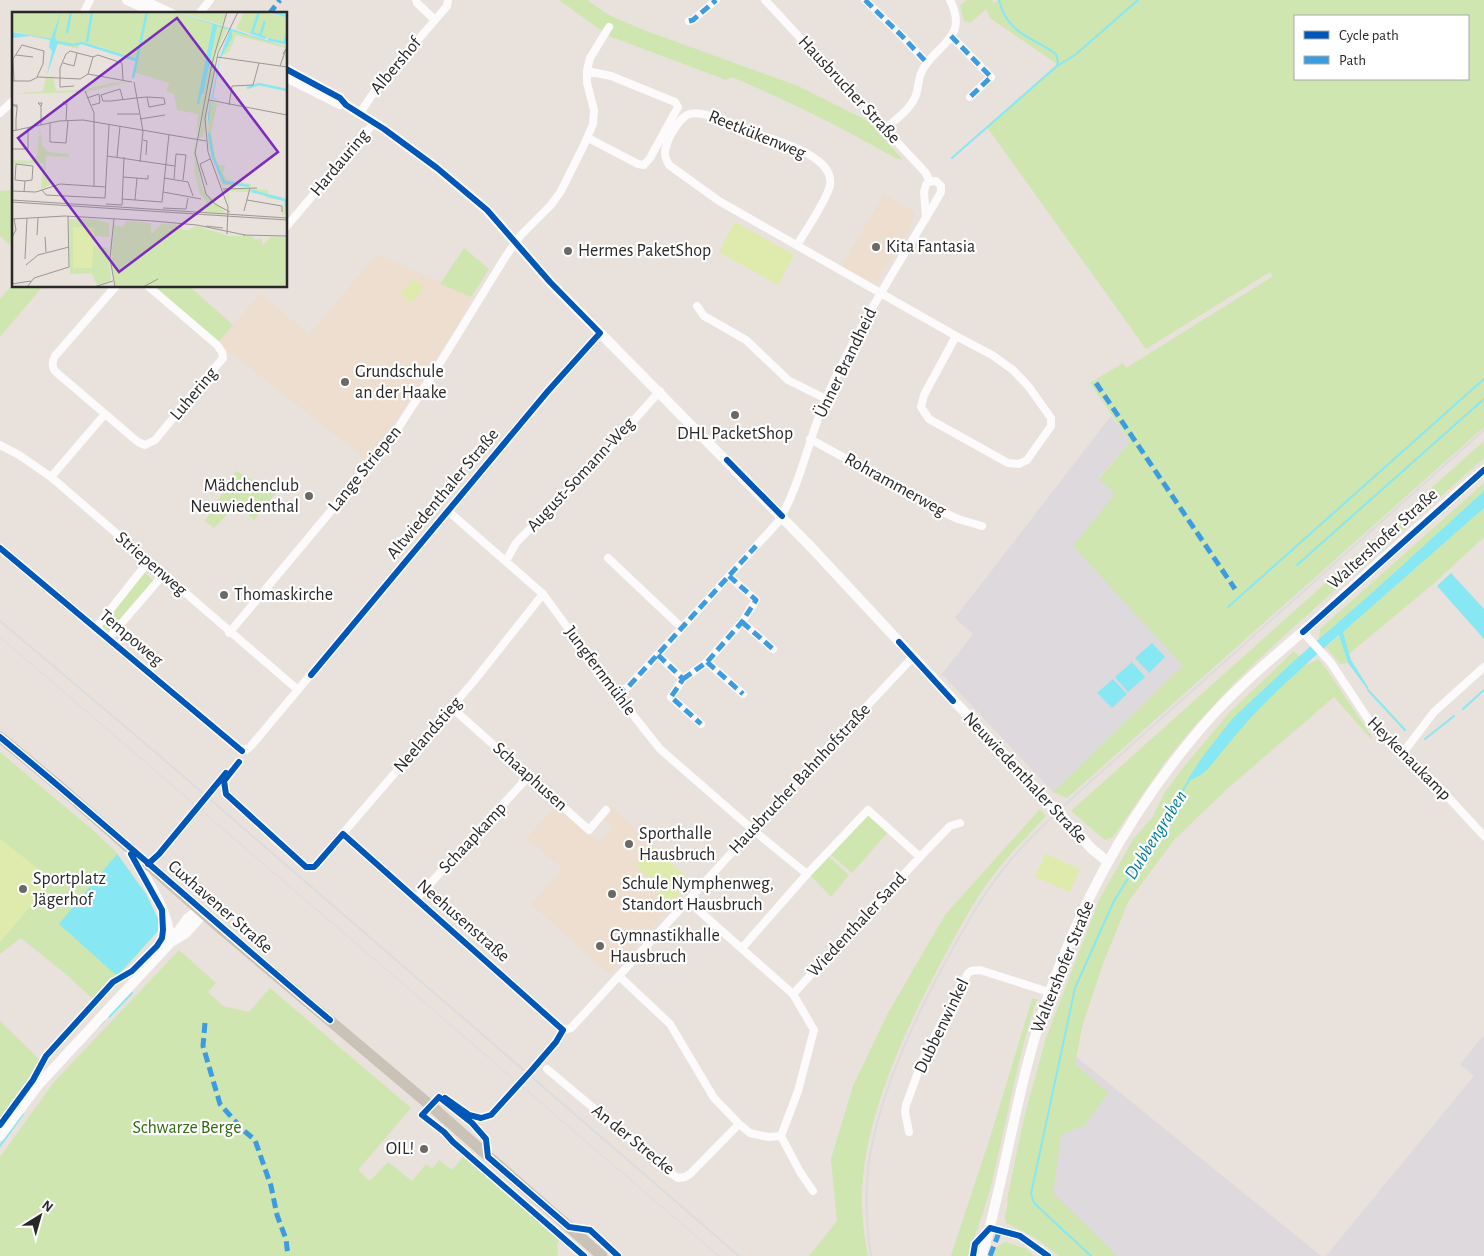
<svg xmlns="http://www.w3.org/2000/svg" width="1484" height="1256" font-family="'Alegreya Sans',sans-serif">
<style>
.industrial{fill:#ddd9dc}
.education{fill:#eddecf}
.green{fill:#cfe6b1;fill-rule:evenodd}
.pitch{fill:#deebad}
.water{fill:#87e7f2}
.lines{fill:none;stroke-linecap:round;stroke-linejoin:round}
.stream{stroke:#87e7f2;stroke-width:2}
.street{stroke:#fcfafa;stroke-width:8}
.secondary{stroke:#fcfafa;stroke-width:10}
.primary{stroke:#cbc2b7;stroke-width:11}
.tram{stroke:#dcdcde;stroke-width:1}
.rail{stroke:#dcdcde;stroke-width:2}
.quiet{stroke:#3d9ce0;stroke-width:5;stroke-dasharray:10 5;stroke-linecap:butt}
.cycleway-casing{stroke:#fff;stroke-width:9}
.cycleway{stroke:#0057b8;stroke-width:6}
.poi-dot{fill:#6b6967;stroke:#fff;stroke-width:2}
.labels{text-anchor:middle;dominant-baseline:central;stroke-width:4.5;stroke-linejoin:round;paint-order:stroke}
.street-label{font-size:18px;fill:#282828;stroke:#fff}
.poi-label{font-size:18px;fill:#282828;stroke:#fff;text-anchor:start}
.park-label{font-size:18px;fill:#316c11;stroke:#fff}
.water-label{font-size:19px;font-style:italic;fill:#017e9d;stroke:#fff}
.inset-river{fill:none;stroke:#87e7f2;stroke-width:2.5}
.inset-road{fill:none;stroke:#9b9794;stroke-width:1}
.view{fill:#7b2cbf;fill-opacity:0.15;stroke:#7b2cbf;stroke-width:2.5}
.inset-edge{fill:none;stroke:#282828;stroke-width:2.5}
</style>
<rect width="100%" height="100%" fill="#e8e1dc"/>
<!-- industrial -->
<path class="industrial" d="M1111,416L1130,442L1099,478L1115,493L1164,644L1184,666L1053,792L942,674L973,634L955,618Z
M1484,1035V1256H1326L1474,1076L1460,1064Z
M1075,1056L1321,1256H1112L1050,1195Z"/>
<!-- education -->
<path class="education" d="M884,194L915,213L914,215L910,228L878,280L870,282L842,266Z
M377,254L471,297L467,311L395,422L365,458L218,343L261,293L309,335Z
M557,805L599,843L613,827L601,816L611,806L693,883L609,974L531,904L563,869L527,838Z"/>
<!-- green -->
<path class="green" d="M559,0H587L609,15L641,29L798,86L868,121L903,160L895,158C842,127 788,101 732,77L726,80L609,36Z
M967,0H992L994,2L990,6L998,0H1484V427L1067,798L1053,792L1183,666L1073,546L1115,494L1099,479L1130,442L1090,383L1123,363L1126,368L1273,276L1270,272L1146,349L987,127L1057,64L990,18L986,9L970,23L964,21L960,5ZM1295,16H1468V79H1295Z
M14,190V248L0,236V191Z
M464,248L489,269L471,297L440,284Z
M14,283V286H43L0,337V299Z
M148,286H189L233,325L218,343Z
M1484,441V458L1288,632L1235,682L1190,731L1165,762L1113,837L1105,840L1071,811Z
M236,471L276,493L254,520L240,508L234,507L214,528L205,521Z
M1484,483V491L1374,591L1319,639L1320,629Z
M1484,508V537L1432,585L1349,654L1343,632Z
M144,572L154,581L111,633L101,624Z
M1340,635L1348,663L1340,664L1326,647Z
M1294,651L1307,665L1318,659L1327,670L1372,737L1371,739L1334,697L1228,788L1174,840L1128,902L1103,964L1082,1027L1075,1064L1108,1093L1085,1125L1061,1135L1053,1193L1117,1256H1059L1034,1237L1006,1223L1005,1216L1008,1203L1007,1200L1024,1118L1046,1038L1100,898L1134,838L1152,818L1165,792L1182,769L1229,713Z
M0,752L95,832L116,852L146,894L158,919V931L121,973L94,1000L68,976L21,938L0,954Z
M1040,809L1046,816C1024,839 1002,862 984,888C969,910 956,934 944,957C908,1024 871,1101 863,1177C860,1203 863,1230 868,1256H809L837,1221L831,1159L853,1086L888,1013L945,915Z
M868,812L889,831L852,873L829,853Z
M827,855L849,875L831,897L809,874Z
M179,950L216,983L208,992L223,1006L249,1012L270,988L411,1108L358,1170L370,1181L388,1162L412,1181L426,1164L432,1169L439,1160L452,1170L465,1155L572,1247L569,1249L559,1241L557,1243L558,1256H0V1157L54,1082Z
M1032,999H1037C1019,1053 1009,1109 996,1164C991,1189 983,1214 974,1238C972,1244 973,1250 971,1256H951L994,1125Z
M0,1021L40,1060L32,1077L0,1121Z
M1005,1242L1025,1248L1034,1256H992L997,1247Z"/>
<!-- pitch -->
<path class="pitch" d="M735,222L794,255L778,285L719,252Z
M414,279L424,288L411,303L401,294Z
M0,839L53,880L0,942Z
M652,846L687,878L683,883L687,879L689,881L669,903L652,887L655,882L635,865Z
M1045,854L1080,869L1070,892L1035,877Z"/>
<!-- water -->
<path class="water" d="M1484,491V508L1343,632L1351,660L1368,687V690L1348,663L1339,635C1299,670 1258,706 1225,748C1215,760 1205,777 1189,780L1188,779L1203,756L1233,718L1295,660L1374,591Z
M1451,573L1484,609V639L1437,586Z
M1152,643L1165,657L1149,673L1135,658Z
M1132,662L1145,677L1128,692L1115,677Z
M1113,679L1127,694L1112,708L1097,693Z
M117,854L146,894L158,919V931L117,976L59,924Z"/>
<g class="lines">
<!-- stream -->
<path class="stream" d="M999,0C1008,35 1031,36 1056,54L1058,62L1057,66
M952,158L1057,66L1075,55L1138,0
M1297,565L1484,399
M1228,607L1484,379
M1368,690L1405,730
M1463,709L1484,690
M1425,739L1454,716
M109,1017L132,993
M98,1027L104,1021
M0,1146L23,1114
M1091,1256L1034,1203L1031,1194L1075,988L1114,901L1190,779"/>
<!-- street -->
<path class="street" d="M416,0L417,3L435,20
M765,0L925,172L930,181
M865,0L903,37L927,63
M83,14L90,0
M199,14L210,0
M689,21L693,20L716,0
M951,36L991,77L970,97
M587,71L611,76L675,102L678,107L650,158L644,165L638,164L588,138
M0,113L14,100
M360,113L376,89L447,6L448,0
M885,129C896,119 911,109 916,95C919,86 918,77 923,69C938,43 969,38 950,0
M286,227L374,123
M797,245C805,232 828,198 830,185C835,156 777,141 757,134C740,127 724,121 707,115C700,113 693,112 687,115C677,121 665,142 665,154C665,158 667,161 669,165L719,201L956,336L924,395L921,407L929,419L1008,463L1019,464L1027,460L1051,426V418L1029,387L1013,370L992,355L956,336
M116,286L55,356C52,362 51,367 56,372L132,437L138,442L145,445L155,440L223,358L222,352L217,345L148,286
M697,306L704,316L746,340L788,380L826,399
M810,439L945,513L958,519L982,526
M0,445L19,455L51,477L298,690
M51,477L105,414
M448,511L543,594L617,695L660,749L753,830L807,874
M0,548L238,748L246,750L251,746L548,391L600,333
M608,558L682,628
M506,561L516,543L608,449L660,391
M742,622L773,649
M95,629L148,562
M1303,632L1331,663L1372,725L1435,783L1484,836
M229,633L391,439L435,371L506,256L520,236L551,205L561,191L584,145L593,124L594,110L587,83V70L590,58L609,27
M108,639L163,575
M658,655L683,679L671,697L701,724
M707,662L743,694
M683,679L707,662L742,622L756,600L729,576
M617,695L629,686L778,522C800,487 809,437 826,398C856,331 895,269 933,206L941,192V186L936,181L928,182L926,185L924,192L926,218
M451,707L589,830L606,810
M1402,754L1434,712L1484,667
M226,794L306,867H314L474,681L543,594
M343,834L563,1030L571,1028L584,1014L834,741L913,657
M920,857L950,826L960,823
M416,899L529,776
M688,901L793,994L814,1030L798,1091L781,1136
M742,948L807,874L868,810L920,857L793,994
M619,976L670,1024L714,1098L739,1124L750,1133L768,1137L781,1136
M547,1069L672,1174L678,1178L685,1177L690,1174L739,1124
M909,1132L905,1112L906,1105L924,1056L968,973L971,971L980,970L1049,992
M781,1136L800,1172L813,1191
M990,1228L1020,1236L1048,1256"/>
<!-- secondary -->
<path class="secondary" d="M127,0L149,10
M142,0L172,14
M286,69L340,98L346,105L384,129L437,168L487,210L550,282L811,547L1092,849L1108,862
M286,77L340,104
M129,850C142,871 174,919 169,943
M173,941L186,933L204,913
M0,1136L39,1084L169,944L188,918L194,914L204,913
M982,1256C1007,1169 1018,1079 1049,994C1083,897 1135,805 1202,727C1235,688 1276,655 1315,621C1371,570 1426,519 1484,470"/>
<!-- primary -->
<path class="primary" d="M0,737L59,786L220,928L431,1106L602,1256"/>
<!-- tram -->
<path class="tram" d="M0,637L719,1256"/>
<!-- rail -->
<path class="rail" d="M0,621L154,751L739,1256
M871,1256C865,1216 864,1175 874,1136C888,1073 922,1004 953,948C970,918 987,888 1009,862C1027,840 1049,820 1070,800L1484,430"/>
<!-- quiet -->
<path class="quiet" d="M865,0L903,37L927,63
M269,14L280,0
M689,21L693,20L716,0
M951,36L991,77L970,97
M1096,383L1235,589
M742,622L773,649
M658,655L683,679L671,697L701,724
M707,662L743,694
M683,679L707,662L742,622L756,600L729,576
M617,695L629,686L756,546
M205,1023L203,1046L220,1104L242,1129L255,1140L271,1186L277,1215L286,1239L288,1256
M990,1256L1000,1230"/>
<!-- cycleway casing -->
<g class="cycleway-casing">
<path id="cycleway" d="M286,69L340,98L346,105L384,129L437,168L487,210L550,282L600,333L548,391L311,675
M727,460L782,516
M0,548L242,751
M1303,632L1484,470
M899,642L953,701
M0,737C112,829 219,927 330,1020
M239,762L224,781L226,794L306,867H314L316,865L343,834L563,1030L556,1042L531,1071L491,1115L481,1118L469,1115L445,1098
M148,864L159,854L226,773
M0,1125L33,1080L46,1056L113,982L132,971L157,946L162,938L163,930L162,910L131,854
M584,1256L453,1142L444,1132L422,1115L439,1097L472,1123L486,1139L488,1157L569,1227L590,1230L618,1256
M973,1256L975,1244L990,1228L1020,1236L1048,1256"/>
</g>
<!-- cycleway -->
<use href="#cycleway" class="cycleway"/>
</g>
<!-- markers -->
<g class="poi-dot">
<circle cx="876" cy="247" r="5"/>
<circle cx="568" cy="251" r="5"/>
<circle cx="345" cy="382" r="5"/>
<circle cx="735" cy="415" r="5"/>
<circle cx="309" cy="496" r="5"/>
<circle cx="224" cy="595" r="5"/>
<circle cx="629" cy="844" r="5"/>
<circle cx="23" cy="889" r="5"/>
<circle cx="612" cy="894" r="5"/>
<circle cx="600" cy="946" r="5"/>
<circle cx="424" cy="1149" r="5"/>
</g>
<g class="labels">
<!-- street labels -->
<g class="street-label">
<text transform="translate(396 66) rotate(-50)">Albershof</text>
<text transform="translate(849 90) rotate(47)">Hausbrucher Straße</text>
<text transform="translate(757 135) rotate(22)">Reetkükenweg</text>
<text transform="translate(340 163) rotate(-50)">Hardauring</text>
<text transform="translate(846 363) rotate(-64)">Ünner Brandheid</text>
<text transform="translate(194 394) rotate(-50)">Luhering</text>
<text transform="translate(365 469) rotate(-51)">Lange Striepen</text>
<text transform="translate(581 475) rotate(-47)">August-Somann-Weg</text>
<text transform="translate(895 485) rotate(29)">Rohrammerweg</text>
<text transform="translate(443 494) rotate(-50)">Altwiedenthaler Straße</text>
<text transform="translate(1383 539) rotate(-42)">Waltershofer Straße</text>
<text transform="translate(151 564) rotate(41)">Striepenweg</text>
<text transform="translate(131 638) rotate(40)">Tempoweg</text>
<text transform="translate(600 671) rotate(53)">Jungfernmühle</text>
<text transform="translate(428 735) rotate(-49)">Neelandstieg</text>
<text transform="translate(1409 759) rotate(45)">Heykenaukamp</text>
<text transform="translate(530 777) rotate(42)">Schaaphusen</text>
<text transform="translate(1025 778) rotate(47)">Neuwiedenthaler Straße</text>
<text transform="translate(800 779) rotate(-47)">Hausbrucher Bahnhofstraße</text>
<text transform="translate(473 838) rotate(-47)">Schaapkamp</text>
<text transform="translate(220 907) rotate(41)">Cuxhavener Straße</text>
<text transform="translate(463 921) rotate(41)">Neehusenstraße</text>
<text transform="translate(857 925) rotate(-47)">Wiedenthaler Sand</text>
<text transform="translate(1063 967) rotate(-68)">Waltershofer Straße</text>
<text transform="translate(942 1026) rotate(-64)">Dubbenwinkel</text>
<text transform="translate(633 1140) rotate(39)">An der Strecke</text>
</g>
<!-- poi labels -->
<g class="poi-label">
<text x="886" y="247">Kita Fantasia</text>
<text x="578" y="251">Hermes PaketShop</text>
<text x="355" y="372">Grundschule<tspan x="355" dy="21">an der Haake</tspan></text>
<text x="735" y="434" text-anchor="middle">DHL PacketShop</text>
<text x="299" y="486" text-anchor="end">Mädchenclub<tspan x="299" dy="21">Neuwiedenthal</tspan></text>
<text x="234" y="595">Thomaskirche</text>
<text x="639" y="834">Sporthalle<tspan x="639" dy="21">Hausbruch</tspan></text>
<text x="33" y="879">Sportplatz<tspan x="33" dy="21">Jägerhof</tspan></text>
<text x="622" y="884">Schule Nymphenweg,<tspan x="622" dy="21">Standort Hausbruch</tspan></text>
<text x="610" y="936">Gymnastikhalle<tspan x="610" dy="21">Hausbruch</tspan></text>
<text x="414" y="1149" text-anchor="end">OIL!</text>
</g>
<!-- park labels -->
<g class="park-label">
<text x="187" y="1128">Schwarze Berge</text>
</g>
<!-- water labels -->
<g class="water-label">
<text transform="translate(1156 835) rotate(-58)">Dubbengraben</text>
</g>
</g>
<!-- overview -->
<g transform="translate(12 12)">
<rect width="275" height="275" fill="#e8e1dc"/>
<path d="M0,0H162L210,15L184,125L186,102L165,98L162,82L154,79L161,62L157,71L122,60L124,47H112L111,50L112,44L89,35L68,30L66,37L46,32L42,27L45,18L39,28L0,19ZM165,0H215L210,13ZM232,0H246L239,22L224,17ZM247,0L275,5V31L240,21ZM211,15L215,17L204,41L192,125L186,126L201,51ZM220,18L275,35V46H271L273,36L224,23L217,40L210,44ZM34,66H41L44,79L72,78L98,71L116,70L74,80L0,82L31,79ZM200,90L212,94L205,93L199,121L204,148L207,153H213L211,161L215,168L239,172V175L210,173L196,133L197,91ZM28,115L30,133L36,140L57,142V145L34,144L33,165L40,172L29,177L31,151L0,152V148L18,149L25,143ZM182,128L190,177L215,202L189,200V196L194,197V189L188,182L183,162ZM239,177L256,178V184L275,186V203H270L273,189L255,186L252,181L216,179L218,198L214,177ZM57,207H83L97,211V225L84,224L82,234L96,236L99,269L85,273L79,261L58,262ZM115,209L139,211V222L149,212L168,213L170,218H177L184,214L217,224H241L242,227H250V233L259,225L241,224L275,225V275H104L99,256L102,213L111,215Z" fill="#cfe6b1"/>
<path d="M83,215L80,256H61V215Z" fill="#deebad"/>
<path d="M49,0L43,25L46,31L35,63L40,39L37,35L38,28L19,24L0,26V20L39,27ZM162,0L210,14L275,35L220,19V26L208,47L201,85L208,89L200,86L196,113V103L208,44L218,18Z" fill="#87e7f2"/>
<path class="inset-river" d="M247,0L240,21L254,26M260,0L275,4M55,21L59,0M248,24L253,9M256,27L272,31L275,21M45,30L61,33L70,31L124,48M75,30L80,0M121,66L135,0M235,76L247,72L275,78M190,82L204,13M186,92L202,13M197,121L201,145L212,170L237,174M240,179L273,188L275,199"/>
<path class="inset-road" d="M215,0L200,51L183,141L194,182L203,192L218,200M4,43L21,45M205,45L275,55M51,51L62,54L65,41M268,54L274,37L271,42M76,62L81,45L86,43L110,51L111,68M0,69H18L26,65L68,67L76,62L120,70M2,69L1,47L10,33L32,39L31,52L25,65M122,70L131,119L128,150M62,74L48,75V56L54,42L58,39L81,45M73,79L82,101V175M75,86L87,82L88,91L80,93M111,88L108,77L89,83L91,89H99L124,86L135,85L137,95L153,92L152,86L135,85M197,88L275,103M217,93L220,74L241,73L247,51M105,102H127M128,107L153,103M54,109L55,90H51L54,93M38,111V130L54,131L56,109M29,113V94L26,91H30L29,94M0,119L47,109L71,108L194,129M4,119V107L5,97V93H1L5,95M131,128L135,129L134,143M0,137H16V116M95,144L163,154M105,145L108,114M111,165L136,167V163M152,166L176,170L181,184M162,167L164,142L174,143L171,168M195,173L188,152L198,147M211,177L245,176M30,178L34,183L93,186L97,113M0,179L24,180L48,172L94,175M12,180L13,169L20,168L21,154L4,152L3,168L13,169M151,180L189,187M110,187L150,190L157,122M0,188L275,206M123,188L125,166M235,188L270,194V200M0,190L275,208M94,192L110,193L112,145M151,196L174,197L176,186M232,199L238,176M0,207L53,204L141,209L185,213L233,223M102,207L98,246L103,275M194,214L211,216M215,222L216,195L196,140L193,106L206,41L226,0M25,223L26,206M231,223L275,224M0,225L4,218L2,207M33,225L34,240M13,247L15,206M14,253L26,243L57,235M0,272L19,269M15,275L22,266L57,255L56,204M82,275L101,269M131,275L146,267"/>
<path class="view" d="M165,6L266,140L107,260L6,126Z"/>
<rect width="275" height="275" class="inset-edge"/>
</g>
<!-- legend -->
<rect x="1294" y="15" width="175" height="65" fill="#ffffff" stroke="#a9a9a9"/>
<rect x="1304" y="31" width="25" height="8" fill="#0057b8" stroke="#a9a9a9"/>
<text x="1339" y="40" font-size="15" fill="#282828">Cycle path</text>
<rect x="1304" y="56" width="25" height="8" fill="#3d9ce0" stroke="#a9a9a9"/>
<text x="1339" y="65" font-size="15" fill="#282828">Path</text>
<!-- north arrow -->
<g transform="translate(40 1216) rotate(37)" stroke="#ffffff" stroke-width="4" paint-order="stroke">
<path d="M0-4L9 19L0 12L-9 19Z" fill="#282828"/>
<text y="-8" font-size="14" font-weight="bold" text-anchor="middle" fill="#282828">N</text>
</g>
</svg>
